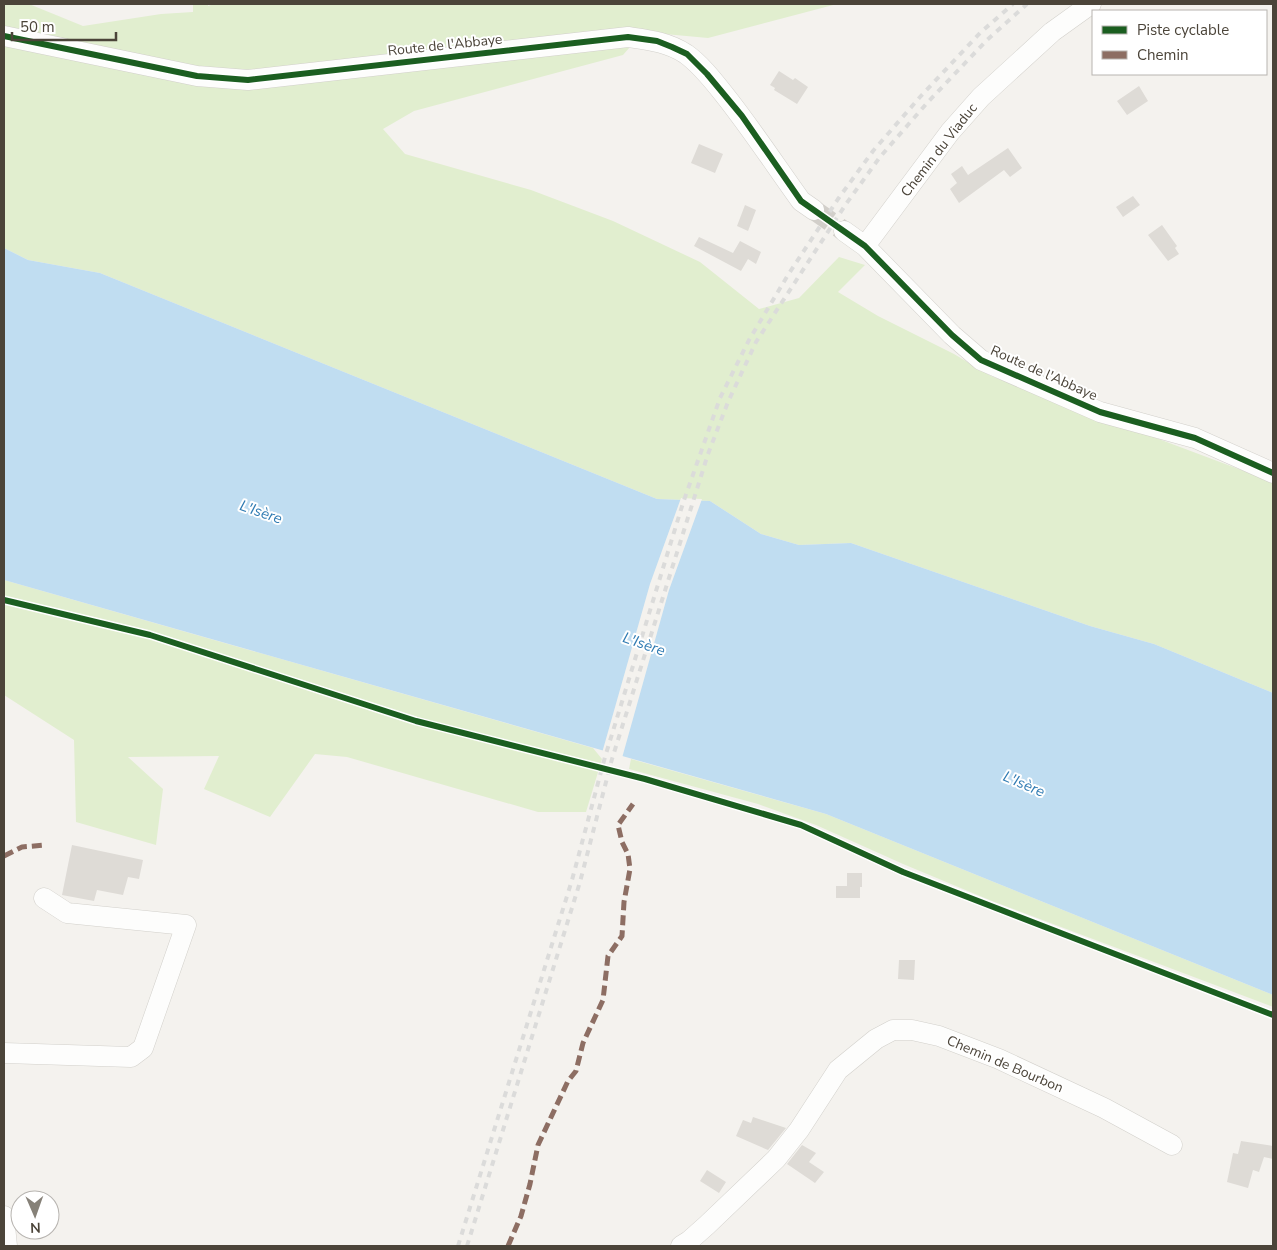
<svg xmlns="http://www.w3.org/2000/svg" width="1277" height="1250" font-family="'Nunito Sans',sans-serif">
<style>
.green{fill:#e1eecf}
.water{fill:#c0ddf1}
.pier{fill:#f4f2ee}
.building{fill:#dedbd6}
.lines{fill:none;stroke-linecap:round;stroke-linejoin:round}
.minor-tunnel{stroke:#d2cfca;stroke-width:20;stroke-dasharray:20 10;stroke-linecap:butt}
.minor-casing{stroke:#d2d0cb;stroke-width:21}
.minor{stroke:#fdfdfc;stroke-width:20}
.rail{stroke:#dbdbda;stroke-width:4;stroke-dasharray:6 6;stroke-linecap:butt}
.quiet{stroke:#8d6e63;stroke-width:5;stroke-dasharray:10 5;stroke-linecap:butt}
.cycleway-casing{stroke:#fff;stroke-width:9}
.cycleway{stroke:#1b5e20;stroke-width:6}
.labels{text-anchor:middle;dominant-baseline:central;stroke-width:4;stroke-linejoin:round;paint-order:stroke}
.street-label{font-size:14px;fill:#4b4439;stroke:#fff}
.water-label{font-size:15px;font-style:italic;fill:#2e7ab2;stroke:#fff}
</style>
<rect width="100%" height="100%" fill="#f4f2ee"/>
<!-- green -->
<path class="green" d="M4,4H29L83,26L161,14L193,12V4H208V6L214,4H837L708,38L643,32L623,55L414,111L383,129L405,154L531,190L613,221L700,262L759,309L799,298L839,257L865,265L838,292L878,316L954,354L991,376L1273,482V693L1154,644L1090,626L851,543L799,545L761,534L710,501L657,499L100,273L28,260L4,248Z
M4,580L593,748L602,759L586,812H538L347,757L315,754L270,817L204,789L219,756L128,757L163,789L156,845L76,822L74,740L4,695Z
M631,759L826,814L1273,995V1007L992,901L903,864L816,825L758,804L629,769Z"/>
<!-- water -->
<path class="water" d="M4,248L28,260L100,273L657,499L710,501L761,534L799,545L851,543L1090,626L1154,644L1273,693V995L826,814L4,580Z"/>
<!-- pier -->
<path class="pier" d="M681,498L702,499L669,590L622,758L602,753L650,584Z"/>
<!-- building -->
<path class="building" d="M779,71L793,80L795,78L808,87L797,104L774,90L775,88L770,85Z
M1139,86L1148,101L1127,115L1117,101Z
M699,144L723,154L715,173L691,163Z
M1008,148L1022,168L1010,177L1004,170L959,203L950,189L957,183L951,174L962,166L968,175Z
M1133,196L1140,205L1123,217L1116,207Z
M745,205L756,210L748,231L737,226Z
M1162,225L1177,246L1175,248L1179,254L1168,261L1148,235Z
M699,237L733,253L740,241L761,252L756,264L748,259L741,271L694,246Z
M72,845L143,860L139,879L128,877L123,895L97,890L94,901L62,895Z
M847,873H862V887H860V898H836V886H847Z
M899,960H915L914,980L898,979Z
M753,1117L786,1128L768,1150L736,1136L743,1120L751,1123Z
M1241,1141L1273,1146V1159L1264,1157L1259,1172L1253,1170L1248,1188L1227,1182L1233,1153L1238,1154Z
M802,1145L816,1153L809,1162L824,1172L815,1183L787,1164Z
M707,1170L726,1182L719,1193L700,1181Z"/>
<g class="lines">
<!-- minor-tunnel -->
<path class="minor-tunnel" d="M814,210L844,231"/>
<!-- minor casing -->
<g class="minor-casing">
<path id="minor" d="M4,36L197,76L248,80L628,37C649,40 668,42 686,54C700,64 712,79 723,93C751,128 775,165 801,201L814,210
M844,231L865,246L952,335L981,360L1100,412L1195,438L1273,473
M865,246L950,132L981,97L1052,32L1091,4
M4,1053L131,1057L143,1048L186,925L67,913L44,898
M4,1216L7,1246
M681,1246L689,1241L707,1225L776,1159L799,1130L838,1070L876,1039L893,1030H912L939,1036L999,1059L1104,1108L1172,1145"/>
</g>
<!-- minor -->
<use href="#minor" class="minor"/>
<!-- rail -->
<path class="rail" d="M458,1246L572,880L605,757L683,503L720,398L749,340L788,275L838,199L873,151L920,97L980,33L1013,4
M467,1246L580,882L612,759L708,454L728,402L756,342L846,204L880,157L927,103L987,40L1027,4"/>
<!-- quiet -->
<path class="quiet" d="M4,856L22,847L45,845
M508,1246L521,1216L530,1184L538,1145L568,1081L576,1071L583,1043L603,1000L608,956L622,936L624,902L630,869L628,854L622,842L618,825L633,804"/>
<!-- cycleway casing -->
<g class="cycleway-casing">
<path id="cycleway" d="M4,36L197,76L248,80L628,37L657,41L672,47L687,54L707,74L742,116L801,201L865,246L952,335L981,360L1100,412L1195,438L1273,473
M4,600L150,635L416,721L645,779L801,825L903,872L1273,1015"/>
</g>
<!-- cycleway -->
<use href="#cycleway" class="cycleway"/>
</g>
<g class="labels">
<!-- street labels -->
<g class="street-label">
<text transform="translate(445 45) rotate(-6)">Route de l'Abbaye</text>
<text transform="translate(939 150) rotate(-52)">Chemin du Viaduc</text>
<text transform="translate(1044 373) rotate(24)">Route de l'Abbaye</text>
<text transform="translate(1005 1064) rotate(23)">Chemin de Bourbon</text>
</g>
<!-- water labels -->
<g class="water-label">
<text transform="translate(261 512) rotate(19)">L'Isère</text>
<text transform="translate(644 644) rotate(19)">L'Isère</text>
<text transform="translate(1024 784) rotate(23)">L'Isère</text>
</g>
</g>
<!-- border -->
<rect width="1277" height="1250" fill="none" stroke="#4b4439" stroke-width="10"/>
<!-- legend -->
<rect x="1092" y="10" width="175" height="65" fill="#ffffff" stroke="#b7b4b0"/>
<rect x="1102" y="26" width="25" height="8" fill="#1b5e20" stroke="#b7b4b0"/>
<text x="1137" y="35" font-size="15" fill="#4b4439">Piste cyclable</text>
<rect x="1102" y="51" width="25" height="8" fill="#8d6e63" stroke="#b7b4b0"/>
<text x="1137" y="60" font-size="15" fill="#4b4439">Chemin</text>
<!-- north arrow -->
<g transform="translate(35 1215) rotate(178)"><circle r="24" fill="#ffffff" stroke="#b7b4b0"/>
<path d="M0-4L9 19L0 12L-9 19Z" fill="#868178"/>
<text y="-8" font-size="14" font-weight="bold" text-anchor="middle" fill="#4b4439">N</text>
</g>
<!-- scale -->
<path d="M12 32v8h104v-8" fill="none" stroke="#4b4439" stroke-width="2.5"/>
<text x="20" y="32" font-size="15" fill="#4b4439" stroke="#ffffff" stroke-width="4" paint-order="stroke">50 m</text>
</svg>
